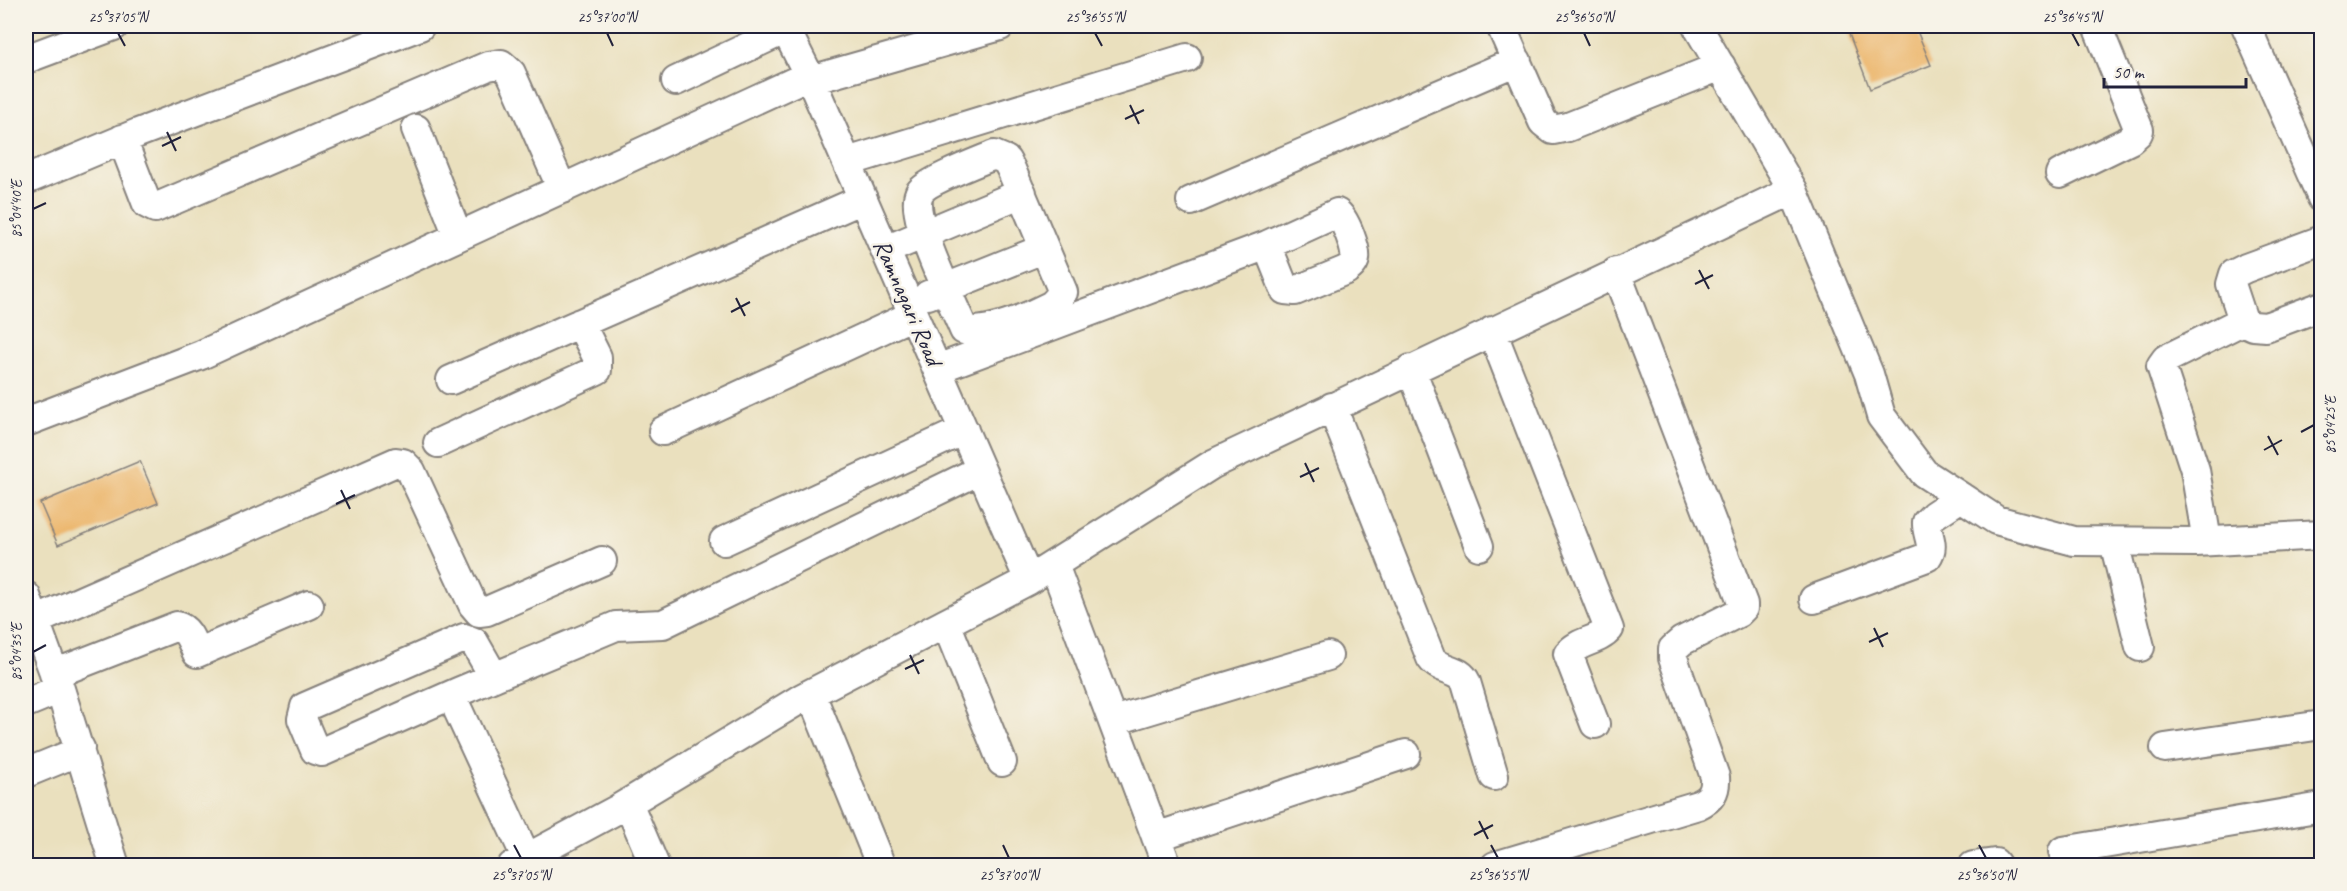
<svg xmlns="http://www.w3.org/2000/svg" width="2347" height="891" font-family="Caveat,sans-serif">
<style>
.building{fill:#ecb76e}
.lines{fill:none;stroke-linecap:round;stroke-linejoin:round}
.minor-casing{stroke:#86817c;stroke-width:32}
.minor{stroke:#fff;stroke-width:28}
.ticks{fill:none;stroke:#22223b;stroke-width:2}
.labels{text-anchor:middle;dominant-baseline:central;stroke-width:5;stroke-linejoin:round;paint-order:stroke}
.street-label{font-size:24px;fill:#22223b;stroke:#f7f3e8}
.neatline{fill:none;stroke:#22223b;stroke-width:2}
.ticks-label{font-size:15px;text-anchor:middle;fill:#22223b}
</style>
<rect width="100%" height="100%" fill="#f7f3e8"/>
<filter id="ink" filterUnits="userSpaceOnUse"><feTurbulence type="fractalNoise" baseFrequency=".0167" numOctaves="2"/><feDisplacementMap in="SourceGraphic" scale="12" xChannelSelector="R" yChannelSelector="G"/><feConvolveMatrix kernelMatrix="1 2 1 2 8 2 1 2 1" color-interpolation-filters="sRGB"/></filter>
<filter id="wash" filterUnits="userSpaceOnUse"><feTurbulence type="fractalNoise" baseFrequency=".008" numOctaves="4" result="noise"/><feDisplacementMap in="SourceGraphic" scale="24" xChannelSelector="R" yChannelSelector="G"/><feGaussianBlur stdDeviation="1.35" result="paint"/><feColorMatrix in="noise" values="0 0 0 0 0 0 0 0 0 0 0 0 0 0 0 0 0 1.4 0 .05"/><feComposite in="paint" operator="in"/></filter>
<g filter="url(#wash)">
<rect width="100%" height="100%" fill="#eae0be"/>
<g id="blocks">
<!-- building -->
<path class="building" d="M1846,26H1915L1931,65L1870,89Z
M140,461L158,503L58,545L40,503Z"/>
</g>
</g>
<g filter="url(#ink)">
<use href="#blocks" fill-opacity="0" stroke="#86817c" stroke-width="1.5"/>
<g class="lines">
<!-- minor casing -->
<g class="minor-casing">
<path id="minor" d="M784,26L811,80L1029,580
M1501,26L1543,122L1553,130L1568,127L1721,66
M1697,26L1793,190
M2246,26L2322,198
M26,59L114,26
M811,80L1000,26
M676,81L786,29
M416,129L458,236
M122,139L147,204L155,208L488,66L501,64L511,73L562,189
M994,155L1006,160L1011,169L1063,292C1059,297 1055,303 1050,306C1029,317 986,335 964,330C954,305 907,213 920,192C927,181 980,161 994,155Z
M847,162L1187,58
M2060,174L2130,140L2138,133L2139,130L2097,26
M26,180L138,133L420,26
M1191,201L1517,61
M886,250L1022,193
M928,295L1043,249
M2240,320L2253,326L2266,327L2322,306
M1492,331L1609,629C1598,642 1579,640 1568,654L1595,724
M937,369L1267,245L1337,213C1345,218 1357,250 1355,259C1354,264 1350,267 1346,270L1295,291L1285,290L1267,245
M1411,369L1479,546
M451,380L863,199
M1332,407L1431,658C1441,672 1459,667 1466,682L1494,776
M26,422L201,355L809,75
M663,431L913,315
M438,443L597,370V357L580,323
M724,541L964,430
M2207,541L2195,470L2161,366L2166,359L2238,323L2242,317L2231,284L2234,274L2246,268L2322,240
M2114,542L2140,647
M1054,565L1167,866
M26,596L60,689L115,866
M1814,599L1927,557C1936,545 1926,535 1927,522L1934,515L1961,497
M35,621L396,462L403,463L411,471L473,605L479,612L487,611L602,561
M946,623L1002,762
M54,674L177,626C189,629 192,643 197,653L309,605
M494,677L474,642L464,638L305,707L302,719L315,750L322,752L458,692L616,626L663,624L980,470
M811,694L881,866
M26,703L60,689
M458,710L526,857
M1113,721L1328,656
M2165,748L2322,725
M26,773L70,755L80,748
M628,803L655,866
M1156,837L1406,754
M2063,851L2322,807
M512,866L618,809L802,698L1029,580L1213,464L1793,190L1869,374L1881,416L1924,473L1961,497L1996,520L2074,541L2196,542L2322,535
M1495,866L1698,805C1711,799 1716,792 1715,777L1673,658V649L1682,641L1738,613L1743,608V604L1616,272
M1973,866L1995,863L1997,866"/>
</g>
<!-- minor -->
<use href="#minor" class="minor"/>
</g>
</g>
<!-- ticks -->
<path class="ticks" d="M118,33L125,46M607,33L613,46M1095,33L1102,46M1584,33L1590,46M2072,33L2079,46M1130,105L1139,124M1125,119L1144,110M167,132L176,151M162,146L181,137M33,209L46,203M1699,270L1709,289M1695,284L1713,275M736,298L745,316M731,312L750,302M2301,432L2314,425M2268,436L2278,455M2264,450L2282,440M1305,463L1314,482M1300,477L1319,468M341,490L350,509M336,504L355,495M1874,628L1883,647M1869,642L1888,633M33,652L46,645M910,655L919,674M905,669L924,660M1479,821L1488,839M1474,835L1493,825M514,845L521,858M1003,845L1009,858M1491,845L1498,858M1979,845L1986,858"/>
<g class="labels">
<!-- street labels -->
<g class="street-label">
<text transform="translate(908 302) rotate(66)">Ramnagari Road</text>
</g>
</g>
<!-- margin -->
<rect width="2347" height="891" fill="none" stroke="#f7f3e8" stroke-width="66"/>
<!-- scale -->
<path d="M2104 78v9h142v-9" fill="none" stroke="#22223b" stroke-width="3"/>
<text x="2113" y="78" font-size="18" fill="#22223b" stroke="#f7f3e8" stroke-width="4.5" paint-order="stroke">50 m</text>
<rect x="33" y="33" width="2281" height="825" class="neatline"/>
<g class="ticks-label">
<text x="118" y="22">25°37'05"N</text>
<text x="607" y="22">25°37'00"N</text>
<text x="1095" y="22">25°36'55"N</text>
<text x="1584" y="22">25°36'50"N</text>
<text x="2072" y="22">25°36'45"N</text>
<text transform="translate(16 209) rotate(-90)" y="5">85°04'40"E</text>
<text transform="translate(2330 425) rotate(-90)" y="5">85°04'25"E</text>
<text transform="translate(16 652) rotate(-90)" y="5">85°04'35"E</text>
<text x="521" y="880">25°37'05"N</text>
<text x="1009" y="880">25°37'00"N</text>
<text x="1498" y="880">25°36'55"N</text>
<text x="1986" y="880">25°36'50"N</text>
</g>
</svg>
